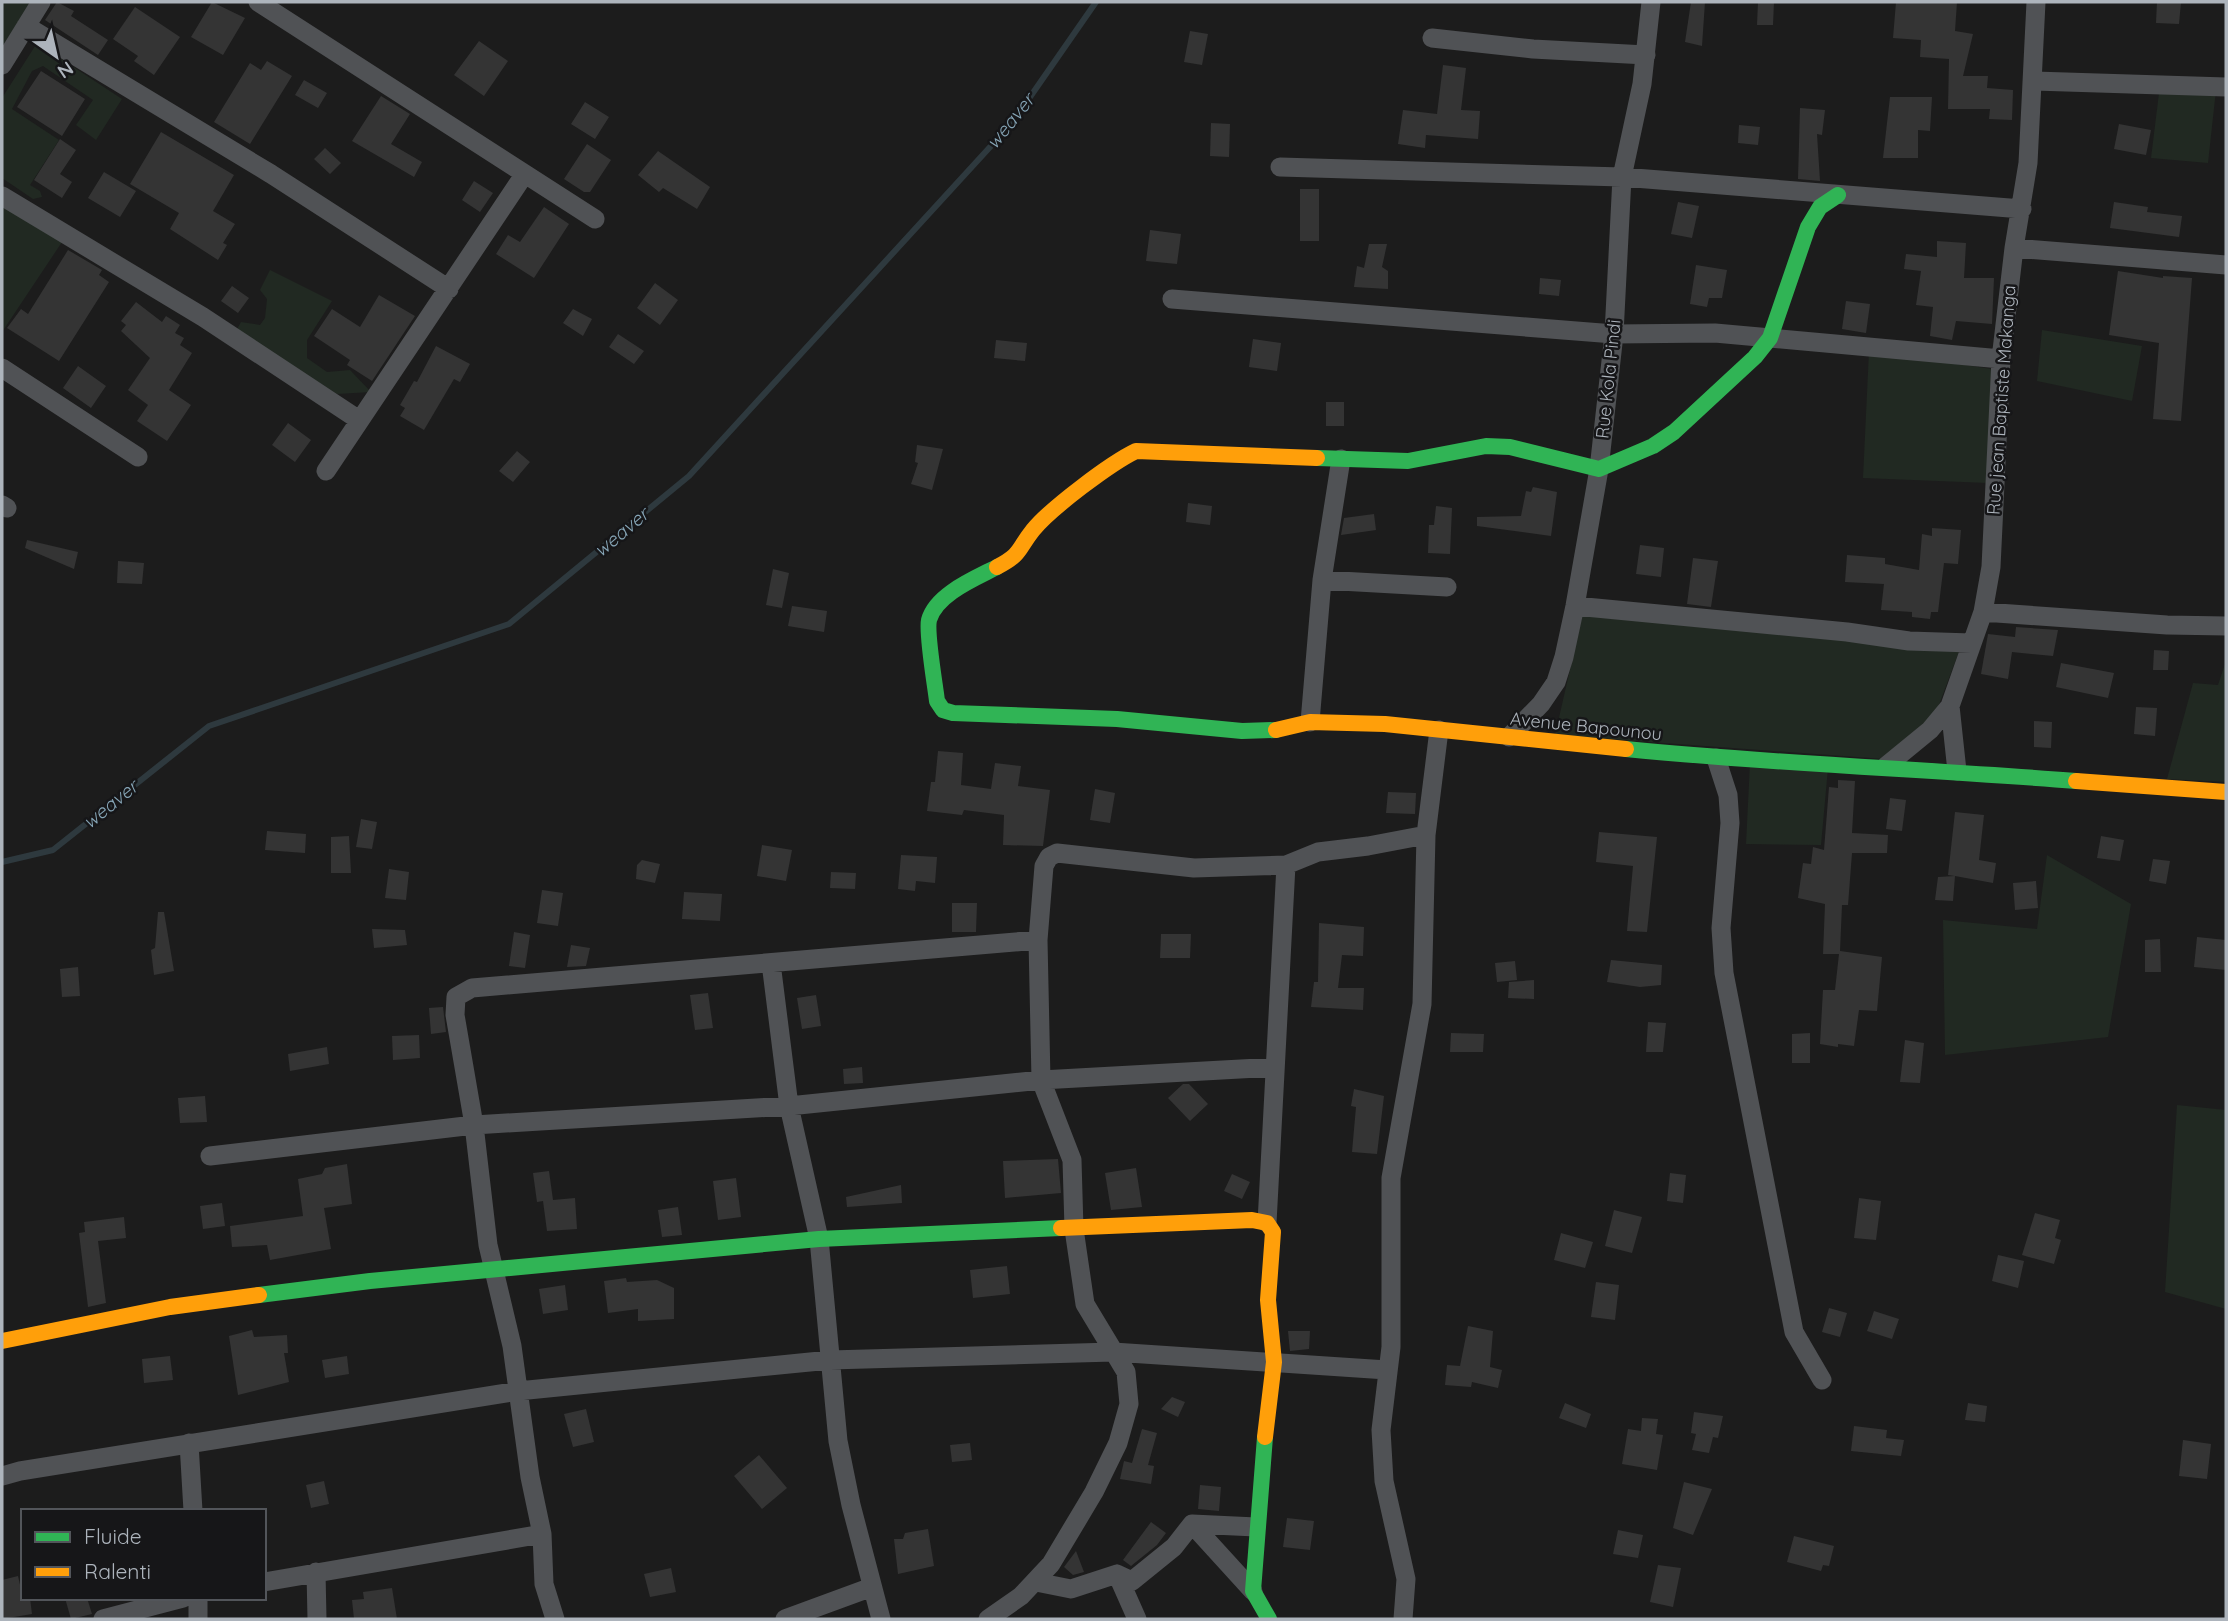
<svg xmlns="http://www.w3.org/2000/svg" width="2228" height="1621" font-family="Quicksand,sans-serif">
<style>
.green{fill:#212922}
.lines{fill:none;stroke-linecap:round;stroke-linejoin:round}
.stream{stroke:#2e393e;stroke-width:6}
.building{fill:#343434}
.street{stroke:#505255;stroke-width:19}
.fast{stroke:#30b455;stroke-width:16}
.slow{stroke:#ff9f0a;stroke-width:16}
.labels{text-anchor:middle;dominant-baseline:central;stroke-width:5;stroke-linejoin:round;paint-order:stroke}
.street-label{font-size:18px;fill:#adb4bc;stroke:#161618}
.water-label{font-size:19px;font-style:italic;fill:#86a5b6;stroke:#161618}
</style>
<rect width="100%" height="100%" fill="#1c1c1c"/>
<!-- green -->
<path class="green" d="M2,2H31L2,47Z
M37,43L122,99L96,140L76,125L93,100L43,66L32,71L12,109L59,140L30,185L40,191L42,197L33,199L2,178V98Z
M2160,85L2216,90L2208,163L2151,158Z
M2,191L68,233L2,332Z
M270,270L332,301L307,340V358L327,372L350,370L371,392L337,394L236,331L241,322L260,325L265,318L267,299L260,290Z
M2042,330L2142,346L2132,401L2037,381Z
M1869,351L1992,369L1988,483L1863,478Z
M1583,613L1960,649L1934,718L1884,759L1555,735Z
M2226,661V782L2167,779L2193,683L2218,685Z
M1750,763L1828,768L1821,845L1746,844Z
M2047,855L2131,904L2108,1037L1945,1055L1943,920L2037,929Z
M2177,1105L2226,1110V1309L2165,1292Z"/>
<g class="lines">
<!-- stream -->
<path class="stream" d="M2,862L53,850L209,726L509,624L689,476L1012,123L1096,2"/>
</g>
<!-- building -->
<path class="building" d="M57,2L74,11L71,16L108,40L98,55L45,20Z
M212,2L245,18L223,55L191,37Z
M1691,2H1705L1702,46L1685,42Z
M1758,2H1774L1773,25H1757Z
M1896,2H1957L1955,31L1973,34L1963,76H1988L1987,88L2013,90L2012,120L1989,119L1990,109H1948L1949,59L1920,57L1921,40L1893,38Z
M2157,2H2181L2179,24L2156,23Z
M135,7L180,37L154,75L134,61L138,56L113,39Z
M1190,31L1208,34L1202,65L1184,62Z
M479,41L508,61L484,96L454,75Z
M267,61L292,76L250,144L214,122L250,63L261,70Z
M1443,65L1466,68L1461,110L1480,111L1478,139L1426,135L1425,148L1398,144L1403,110L1437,114Z
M41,71L85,99L62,136L17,107Z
M304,80L327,93L318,108L295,95Z
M381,96L410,114L391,144L422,162L414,177L352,141Z
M1890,97H1932L1930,131L1918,130V158H1883Z
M585,102L609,117L595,139L571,124Z
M1800,108L1825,110L1822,135L1817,134L1820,181L1798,179Z
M1211,123L1230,124L1229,157L1210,156Z
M2119,124L2151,130L2146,155L2114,149Z
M1739,125L1760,127L1758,145L1738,143Z
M161,132L234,175L213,211L235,224L223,243L227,245L218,260L170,229L179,213L130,184Z
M60,139L76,150L60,174L72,182L62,198L34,180Z
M587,144L611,160L590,192H584L564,179Z
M325,148L341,163L330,174L314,159Z
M658,151L710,187L697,209L663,188L659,192L638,175Z
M104,172L136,191L120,217L88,198Z
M474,181L493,193L480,212L462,200Z
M1300,189H1319V241H1300Z
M1678,202L1699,206L1692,238L1671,234Z
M2114,202L2148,207L2147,212L2182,216L2179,237L2110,228Z
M544,207L569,224L534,278L496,254L508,235L520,242Z
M1150,230L1181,234L1177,264L1146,261Z
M1937,241L1966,243L1964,278H1994L1992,324L1956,321L1952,340L1930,336L1933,307L1916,305L1921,271L1904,269L1906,254L1937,257Z
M1369,244H1387L1382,267L1388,271V289L1354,287L1357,266L1364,268Z
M68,250L102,270L99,275L109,282L59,361L7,328L21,309L28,314Z
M1696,265L1727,270L1722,298H1709L1707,307L1690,304Z
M2118,271L2163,278V276L2192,278L2181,421L2153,419L2159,343L2109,335Z
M1540,278L1561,280L1559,296L1539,294Z
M655,283L678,300L660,325L637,308Z
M232,286L249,298L238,313L221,301Z
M379,295L415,316L372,381L347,365L350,360L314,336L332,309L360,327Z
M1846,301L1870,304L1866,333L1842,329Z
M136,302L162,322L166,316L180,325L175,333L184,338L180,345L192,353L169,390L191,405L167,441L137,421L148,405L128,390L150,358L121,331L126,325L121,321Z
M573,309L592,319L583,336L563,323Z
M618,334L644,351L634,364L609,347Z
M1253,339L1281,343L1277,371L1249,367Z
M996,340L1027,343L1025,361L994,358Z
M436,346L470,364L460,382L454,379L424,430L400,416L405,408L400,405L414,381L417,382Z
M78,366L106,386L91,408L63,388Z
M1326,402H1344V426H1326Z
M288,423L311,440L295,462L272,445Z
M917,445L943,449L932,490L911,484L918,463L915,462Z
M517,451L530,462L513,482L499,471Z
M1533,487L1557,492L1551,536L1477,526V517L1521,516L1526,491L1531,492Z
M1188,503L1212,506L1210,525L1186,522Z
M1436,506L1452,508L1450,554L1428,553L1429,525H1434Z
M1374,514L1376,530L1341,535L1344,518Z
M1932,528L1961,530L1958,564L1944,563L1938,612H1931L1930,619L1912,617V612L1881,610L1884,584L1845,582L1847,555L1885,558V564L1919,570L1922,534L1932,536Z
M27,540L78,552L74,569L25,548Z
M1640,545L1664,548L1661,577L1636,574Z
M1693,558L1718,561L1711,607L1687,604Z
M118,561L144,563L142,584L117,583Z
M773,569L789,573L782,608L766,605Z
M792,606L827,611L824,632L788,626Z
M2016,627L2058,630L2053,656L2012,652L2008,679L1981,674L1988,634L2015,637Z
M2154,650L2169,651L2168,670H2153Z
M2061,663L2114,673L2108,698L2056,687Z
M2136,707L2157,708L2155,736L2134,734Z
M2034,721L2052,722L2051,748L2034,747Z
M938,751L963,753L961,785L991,789L995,763L1021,766L1018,786L1050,790L1043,846L1003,845L1004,815L964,810L962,815L927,811L931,782H935Z
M1838,780L1855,781L1852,833L1888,835L1887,853H1852L1848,905H1842L1840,951L1882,957L1877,1011L1859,1010L1854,1046L1838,1044V1047L1820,1044L1823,990H1835L1839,954H1823L1825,904L1798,898L1803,863L1811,864L1813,847L1824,850L1829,787L1838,788Z
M1095,789L1115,793L1110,823L1090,820Z
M1388,792L1416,793L1415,814L1386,813Z
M1890,798L1906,800L1902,831L1886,829Z
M1955,812L1984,815L1979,860L1996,863L1993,883L1955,876L1953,901L1935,900L1938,877L1955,876L1948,875Z
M361,819L377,822L372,849L356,847Z
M267,831L306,834L305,853L265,850Z
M1599,832L1657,837L1647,932L1627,931L1633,866L1596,862Z
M349,836L351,873H331V837Z
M2101,836L2124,840L2120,861L2097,858Z
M762,845L792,850L786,881L757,876Z
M901,855L937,857L935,883L916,881L915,891L898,889Z
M2153,859L2170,861L2166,884L2149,881Z
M642,860L660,864L655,883L636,879L637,865Z
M389,869L409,872L406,900L385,898Z
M831,872L856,873L855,889L830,888Z
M2036,881L2038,908L2015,910L2013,883Z
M542,890L563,893L558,926L537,923Z
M684,892L722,894L720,921L682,919Z
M952,903H977L976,932H952Z
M158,912H164L174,971L154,975L151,950L155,948Z
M1319,923L1364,927L1363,956L1342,955L1338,988H1364L1363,1010L1311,1007L1314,982H1318Z
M372,929L405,930L407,945L374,948Z
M514,932L530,935L525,968L509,966Z
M1161,934H1191L1190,958H1160Z
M2197,937L2226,940V970L2194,967Z
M2160,939L2161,972H2145V940Z
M571,945L590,948L586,966L567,967Z
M1611,960L1662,965L1661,985L1640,987L1607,982Z
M1515,961L1517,980L1497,982L1495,963Z
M78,967L80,996L62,997L60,969Z
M1534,980V999L1508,998L1509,982Z
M708,993L713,1028L695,1030L690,995Z
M816,995L821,1026L802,1029L797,998Z
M443,1007L446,1032L431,1034L429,1008Z
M1648,1022L1666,1023L1663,1052H1646Z
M1451,1033L1484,1034L1483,1052H1450Z
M1810,1033V1063H1792V1034Z
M419,1035L420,1058L393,1060L392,1036Z
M1905,1040L1924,1043L1920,1083L1900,1082Z
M327,1047L329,1064L290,1071L288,1054Z
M862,1067L863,1083L844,1084L843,1069Z
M1183,1084H1189L1208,1104L1190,1121L1168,1098Z
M1354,1089L1384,1096L1377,1154L1352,1152L1356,1107L1351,1106Z
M205,1096L207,1122L180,1123L178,1098Z
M1058,1159L1061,1193L1005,1198L1003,1161Z
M347,1164L352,1204L324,1208L331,1249L270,1260L267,1245L232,1247L230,1226L303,1216L298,1179L322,1174L325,1168Z
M1136,1168L1142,1207L1111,1210L1105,1173Z
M549,1171L553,1200L575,1198L577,1229L547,1231L543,1201L537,1202L533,1173Z
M1670,1173L1686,1175L1683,1203L1667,1201Z
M1232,1174L1250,1182L1242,1199L1224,1191Z
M736,1178L741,1217L718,1220L713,1181Z
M901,1185L902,1203L847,1207L846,1197Z
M1859,1198L1881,1201L1876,1240L1854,1238Z
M222,1203L225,1226L203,1229L200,1206Z
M678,1207L682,1235L662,1237L658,1210Z
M1614,1210L1642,1217L1632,1253L1605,1246Z
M2035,1213L2060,1220L2055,1238L2061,1240L2054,1264L2022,1255Z
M124,1217L126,1238L98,1241L106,1303L88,1307L79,1233L85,1232L84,1222Z
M1561,1233L1593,1242L1585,1268L1554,1260Z
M1998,1255L2024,1261L2018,1288L1992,1281Z
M1007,1266L1010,1294L973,1298L970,1270Z
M626,1278L627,1282L657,1280L674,1288V1319L638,1321V1309L608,1313L604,1281Z
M1596,1282L1619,1285L1615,1320L1591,1317Z
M565,1285L568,1310L543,1314L539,1289Z
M1829,1308L1847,1313L1840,1337L1822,1332Z
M1874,1311L1899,1319L1892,1339L1867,1331Z
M1468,1326L1493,1331L1490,1367L1502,1370L1498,1388L1472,1382L1471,1387L1445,1385L1447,1365L1460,1366Z
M252,1330L254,1337L287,1335L288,1353H284L289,1382L238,1395L229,1336Z
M1288,1331H1310L1309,1349L1290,1351Z
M170,1356L173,1380L144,1383L142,1359Z
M347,1356L349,1374L325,1378L322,1360Z
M1172,1397L1185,1402L1178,1417L1161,1409Z
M1565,1403L1591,1414L1586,1428L1559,1418Z
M1968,1403L1987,1406L1985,1422L1965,1420Z
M586,1409L594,1442L573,1447L564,1414Z
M1694,1412L1723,1416L1718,1438L1713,1437L1709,1453L1692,1450L1696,1434L1691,1433Z
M1642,1418L1658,1419L1656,1434L1663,1435L1657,1470L1622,1464L1628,1429L1641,1431Z
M1854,1426L1887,1430L1886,1438L1904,1440L1901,1456L1851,1451Z
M1142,1429L1157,1433L1148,1465L1154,1466L1151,1484L1120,1479L1124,1461L1132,1463Z
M2183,1440L2211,1444L2207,1479L2179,1476Z
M970,1443L972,1460L952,1462L950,1445Z
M759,1455L787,1488L762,1509L734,1476Z
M324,1481L329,1504L311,1508L306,1485Z
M1684,1482L1712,1489L1693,1535L1673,1528Z
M1200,1485L1221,1487L1219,1511L1198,1509Z
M1287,1518L1314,1521L1310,1550L1283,1547Z
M1151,1522L1166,1533L1157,1545L1131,1566L1123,1560Z
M928,1529L934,1566L898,1574L894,1539H903L905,1533Z
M1618,1530L1643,1535L1638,1558L1613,1554Z
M1794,1536L1834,1546L1829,1566L1823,1565L1821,1571L1787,1562Z
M1076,1551L1084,1572L1073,1575L1064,1567Z
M1658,1565L1681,1568L1673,1607L1650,1602Z
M671,1568L676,1592L650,1597L644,1574Z
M18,1576L23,1598H30L32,1614L2,1619V1580Z
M392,1588L397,1619H354L352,1600L364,1599L363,1592Z
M65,1598H87L92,1614L71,1619Z"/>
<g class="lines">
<!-- street -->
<path class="street" d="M258,2L595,219
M26,26L271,174L449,289
M1432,38L1533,49L1646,55
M2,65L41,2
M2034,81L2226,87
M1280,167L1622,177L2022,209
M2,196L203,317L359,420
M2014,248L2226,265
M1172,299L1614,334L1715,333L2001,359
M2,368L138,457
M326,471L524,175
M2,505L7,508
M1322,580L1447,587
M1575,606L1847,632L1909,641L1971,643
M1983,612L2167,625L2226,626
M1950,706L1957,771
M1310,722L1322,580L1341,459
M1509,737L1541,704L1556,682L1564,657L1575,606L1599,469L1614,334L1622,177L1642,84L1651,2
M1716,758L1728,795L1730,823L1721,928L1724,973L1794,1332L1822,1380
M1886,766L1930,730L1950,706L1983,612L1991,567L2001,359L2014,248L2028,163L2036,2
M771,963L789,1106L819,1239L838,1441L851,1505L881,1619
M210,1156L474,1125L789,1106L1041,1080L1275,1067
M1267,1223L1286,865
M189,1443L193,1511
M2,1476L20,1471L518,1391L830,1360L1113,1352L1387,1370
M1192,1524L1253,1591
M316,1572L317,1619
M1117,1574L1137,1619
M264,1582L542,1534
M1036,1582L1071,1589L1117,1574L1132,1581L1174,1547L1192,1524L1256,1527
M103,1619L183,1598
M198,1619V1598
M555,1619L544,1584L542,1534L530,1477L512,1346L488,1245L474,1125L455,1015L456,997L472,988L1038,940
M785,1619L872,1587
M988,1619L1021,1596L1051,1564L1094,1492L1118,1443L1129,1404L1126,1372L1085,1304L1074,1229L1072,1160L1041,1080L1038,940L1044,866L1049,857L1057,853L1194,868L1286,865L1318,852L1368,846L1426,835
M1403,1619L1406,1579L1384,1481L1381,1430L1391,1347V1178L1422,1004L1426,835L1439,730"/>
<!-- fast -->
<path class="fast" d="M1317,458L1408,461L1486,446L1510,447L1599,469L1653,446L1674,432L1755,357L1770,338L1808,227L1820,207L1838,195
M997,567C976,578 936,594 929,620C926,633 935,684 937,701L943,710L953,713L1117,719L1242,731L1276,730
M1626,749C1776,764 1926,769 2076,781
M259,1295L370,1281L819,1239L1061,1228
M1265,1437L1253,1591L1269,1619"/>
<!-- slow -->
<path class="slow" d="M997,567C1022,554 1017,550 1033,530C1051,508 1111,463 1136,451L1317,458
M1276,730L1310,722L1385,724L1626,749
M2076,781L2226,792
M1061,1228L1252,1220L1267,1223L1273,1232L1268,1300L1274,1362L1265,1437
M2,1341L170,1307L259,1295"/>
</g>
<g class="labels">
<!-- street labels -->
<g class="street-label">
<text transform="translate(1608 379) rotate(-84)">Rue Kola Pindi</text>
<text transform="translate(2001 400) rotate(-86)">Rue jean Baptiste Makanga</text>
<text transform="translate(1586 726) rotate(6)">Avenue Bapounou</text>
</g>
<!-- water labels -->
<g class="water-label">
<text transform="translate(1010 121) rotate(-51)">weaver</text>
<text transform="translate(621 532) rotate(-40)">weaver</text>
<text transform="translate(110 804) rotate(-39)">weaver</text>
</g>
</g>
<!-- border -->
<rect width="2228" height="1621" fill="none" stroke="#adb4bc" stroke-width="7"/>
<!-- legend -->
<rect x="21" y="1509" width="245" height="91" fill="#161618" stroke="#52555a" stroke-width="2"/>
<rect x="35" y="1532" width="35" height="10" fill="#30b455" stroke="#52555a" stroke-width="2"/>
<text x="84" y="1544" font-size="21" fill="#adb4bc">Fluide</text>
<rect x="35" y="1567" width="35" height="10" fill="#ff9f0a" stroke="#52555a" stroke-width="2"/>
<text x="84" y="1579" font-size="21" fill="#adb4bc">Ralenti</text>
<!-- north arrow -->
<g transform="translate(56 56) rotate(146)" stroke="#161618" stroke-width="5" paint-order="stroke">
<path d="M0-5L12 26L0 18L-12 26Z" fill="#adb4bc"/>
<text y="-10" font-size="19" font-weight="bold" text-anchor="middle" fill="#adb4bc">N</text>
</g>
</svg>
